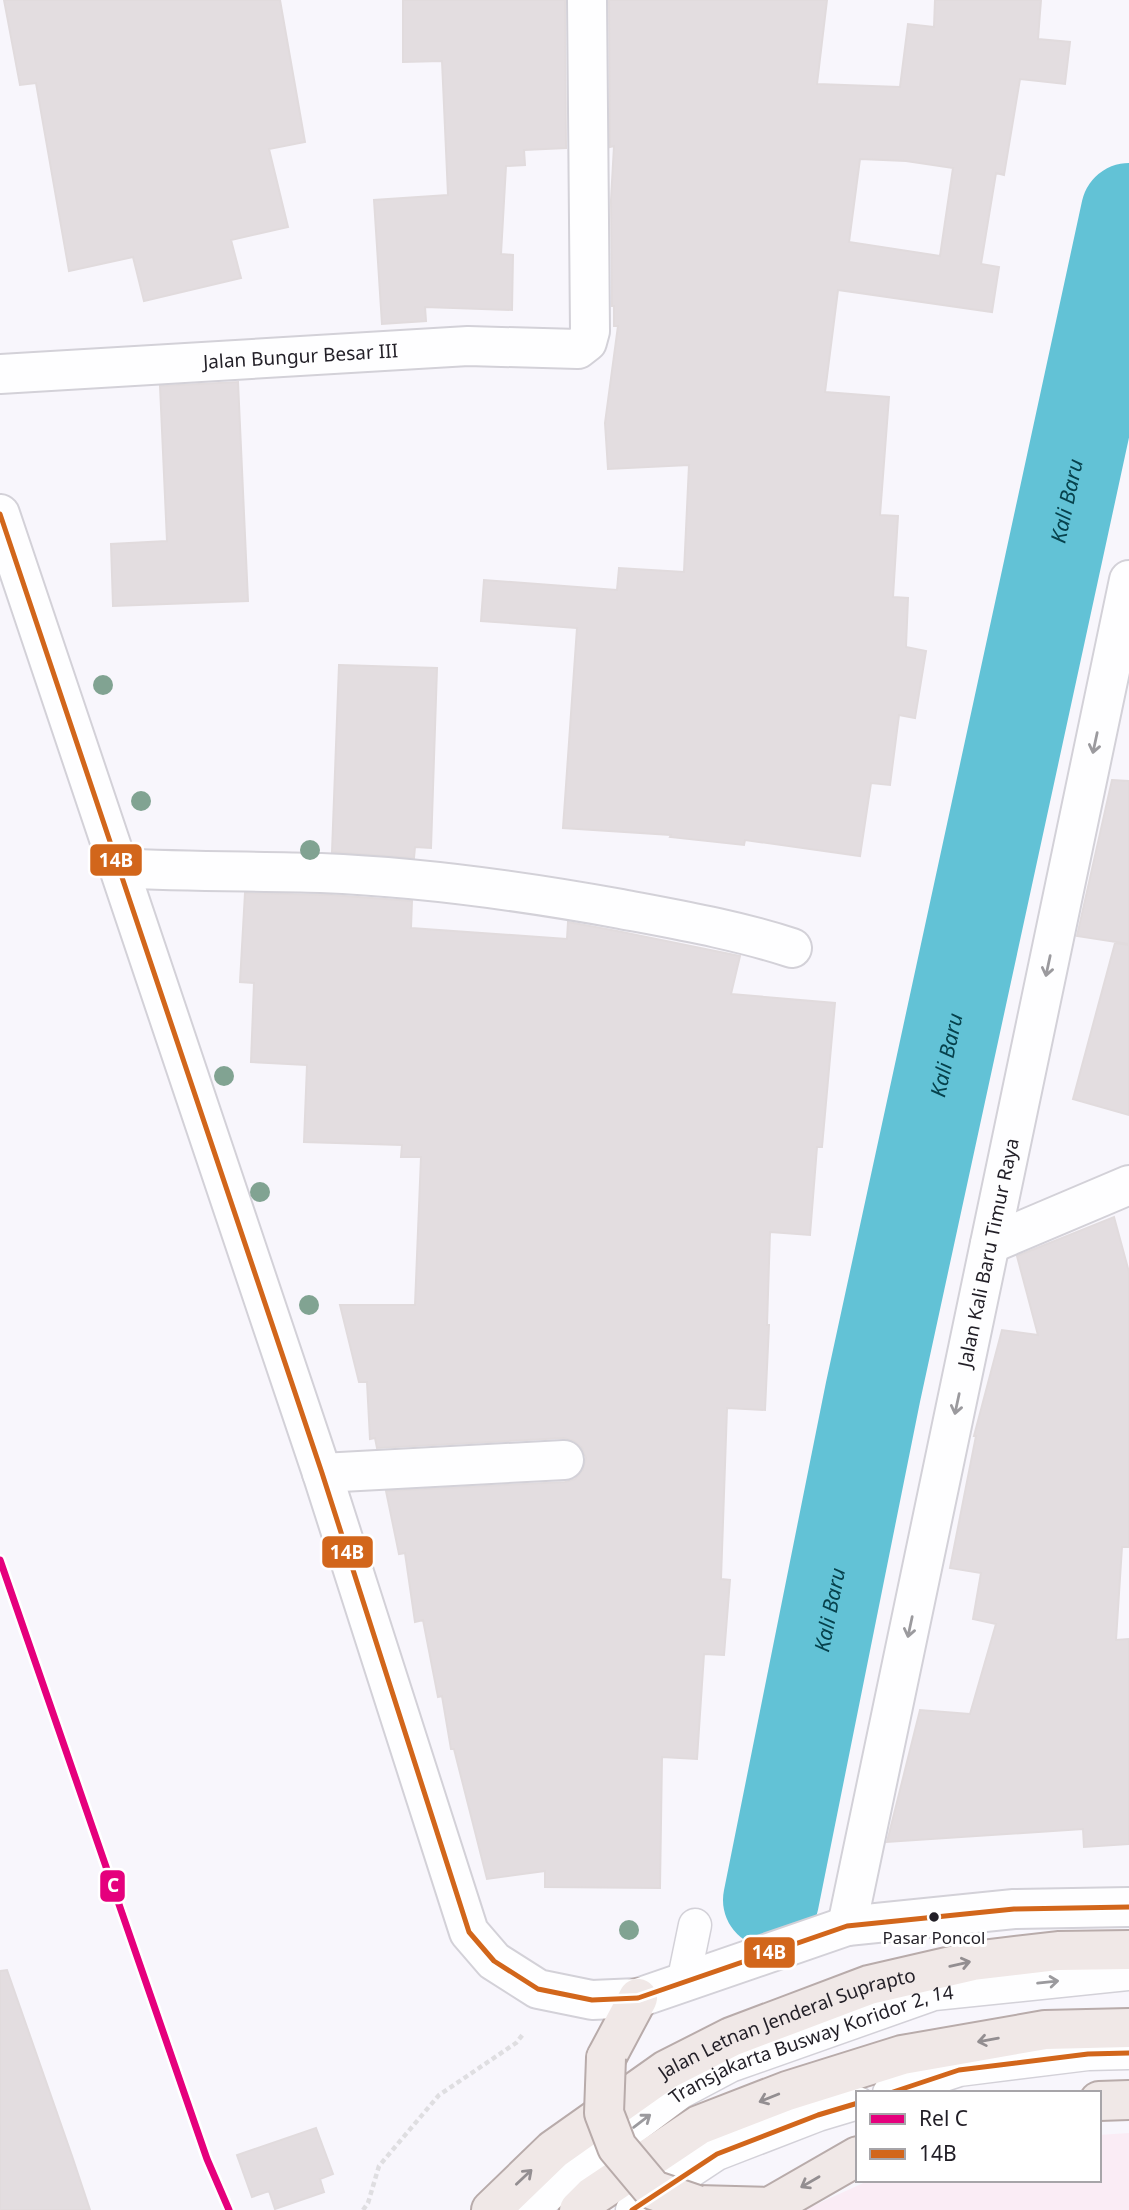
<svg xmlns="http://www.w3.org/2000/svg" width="1129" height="2210" font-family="'Noto Sans',sans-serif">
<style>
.commercial{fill:#faecf5}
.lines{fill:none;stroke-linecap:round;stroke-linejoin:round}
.river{stroke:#62c2d6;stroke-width:96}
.building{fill:#e3dde0;stroke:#e1dbdd;stroke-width:2;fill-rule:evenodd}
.lane-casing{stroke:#d3d1d8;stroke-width:35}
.street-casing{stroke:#d3d1d8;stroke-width:42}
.secondary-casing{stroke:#d3d1d8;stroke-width:42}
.primary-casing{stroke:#b8abaa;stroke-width:42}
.path{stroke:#dfdee1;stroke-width:4.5;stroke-dasharray:5 3.5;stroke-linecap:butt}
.lane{stroke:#fefeff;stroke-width:32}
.street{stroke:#fefeff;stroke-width:38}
.secondary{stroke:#fefeff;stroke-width:38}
.primary{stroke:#f0e8e7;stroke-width:38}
.primary-bridge-casing{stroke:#b8abaa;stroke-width:42;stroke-linecap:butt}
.primary-bridge{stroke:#f0e8e7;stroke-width:38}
.bus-1-casing{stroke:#fff;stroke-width:10}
.bus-1{stroke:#d2661b;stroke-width:5}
.rail-1-casing{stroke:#fff;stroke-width:12}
.rail-1{stroke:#e5007d;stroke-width:7}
.tree{fill:#81a392}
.oneway{stroke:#9b9a9e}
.oneway2{stroke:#938e91}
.bus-dot{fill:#221f27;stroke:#fff;stroke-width:2.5}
.labels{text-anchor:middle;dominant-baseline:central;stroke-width:6;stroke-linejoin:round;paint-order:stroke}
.bus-label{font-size:17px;fill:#221f27;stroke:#fff}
.street-label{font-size:19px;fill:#221f27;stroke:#fff}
.water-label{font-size:21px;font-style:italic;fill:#06414c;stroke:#fff}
.line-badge{stroke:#fff;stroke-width:2.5}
.badge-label{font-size:19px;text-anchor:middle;font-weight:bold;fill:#fff}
</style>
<rect width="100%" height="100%" fill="#f8f6fc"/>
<!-- commercial -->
<path class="commercial" d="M1129,2133V2210H804L870,2180H1099V2135Z"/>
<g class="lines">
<!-- river -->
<path class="river" id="s1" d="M771,1900L873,1392L1129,211"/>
</g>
<!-- building -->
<path class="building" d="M4,0H280L305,142L269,149L288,227L231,240L241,278L144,301L133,257L69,271L36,83L20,85Z
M403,0H565L566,148L524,150L525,165L506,166L501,254L513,255L512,310L425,307L426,321L382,324L374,200L448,195L442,61L403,62Z
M609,0H827L817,84L900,87L908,24L934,27L935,0H1041L1038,39L1070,42L1065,84L1020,79L1004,175L996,173L981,264L999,267L992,312L838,290L825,392L889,397L880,515L898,516L893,597L908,598L906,647L926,651L915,718L899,715L890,785L871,783L860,856L745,840L744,845L670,837L671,835L563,828L577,628L481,621L484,580L617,590L619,568L684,572L689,465L608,469L605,423L618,326H614V306H612L611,200L614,146L610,147ZM860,159L906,161L953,168L940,256L849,242Z
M238,382L248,601L113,606L111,544L167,541L160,386Z
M339,665L437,668L431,848L415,847L414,858L332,852Z
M1112,780L1129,781V944L1077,936Z
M245,893L331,895L412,901L411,928L567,939L568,922L617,931L740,956L731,994L835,1003L822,1147H817L810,1235L770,1232L767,1325H769L765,1410L727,1408L721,1579L730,1580L724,1655L704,1654L697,1759L662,1757L660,1888L545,1887V1871L487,1879L454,1749H451L442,1696L438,1697L423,1620L415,1622L405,1553L399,1554L386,1491L565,1482L575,1479L583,1470L586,1458L582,1448L574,1441L564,1438L377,1448L375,1438L370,1439L367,1382H359L340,1305H415L421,1157H401L402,1145L304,1142L307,1065L251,1062L254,983L240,982Z
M1115,943L1129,945V1115L1073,1099Z
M1114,1217L1129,1272V1547H1122L1116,1640L1129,1639V1844L1084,1847L1083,1829L887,1842L920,1710L970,1714L996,1624L973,1619L981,1573L950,1568L976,1436H974L1002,1330L1038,1335L1017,1256Z
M7,1970L72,2156L90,2210H0V1971Z
M316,2128L333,2174L320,2179L324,2192L275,2209L269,2191L252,2197L237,2155Z"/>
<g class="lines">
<!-- lane casing -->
<g class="lane-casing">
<g id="lane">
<path d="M683,1983L695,1925"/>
<path d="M889,2093L959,2070L1088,2054L1129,2053"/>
<path id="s2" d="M533,2210L568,2177L681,2092L730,2066L934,1994L1129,1974"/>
<path d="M632,2210L717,2154L818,2115L858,2103"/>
</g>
</g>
<!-- street casing -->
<g class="street-casing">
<g id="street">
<path id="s3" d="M0,374L468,346L578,349L587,342L590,331L587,0"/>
<path d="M119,868C186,872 254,871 321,873C422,877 522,891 621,909C679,920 737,930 792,948"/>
<path d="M990,1244L1129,1185"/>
<path d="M322,1473L564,1460"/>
</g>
</g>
<!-- secondary casing -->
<g class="secondary-casing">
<g id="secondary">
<path d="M0,514L322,1473L469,1932L494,1961L538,1989L592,2000L638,1998L847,1926L1014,1909L1129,1907"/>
<path id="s4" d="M847,1926L1129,580"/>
</g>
</g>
<!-- primary casing -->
<g class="primary-casing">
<g id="primary">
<path d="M606,2058L638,1998"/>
<path d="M1099,2101L1129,2100"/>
<path d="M697,2205L769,2207"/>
<path id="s5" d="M491,2210L553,2150L666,2070L731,2037L869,1985L973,1961L1058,1951L1129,1950"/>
<path d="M579,2210L593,2196L699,2125L787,2091L902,2055L1045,2030L1129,2028"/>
<path d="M764,2210L858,2156"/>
</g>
</g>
<!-- path -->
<path class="path" d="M363,2210L368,2203L379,2166L439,2095L516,2043L524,2033"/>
<!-- lane -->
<use href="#lane" class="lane"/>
<!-- street -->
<use href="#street" class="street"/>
<!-- secondary -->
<use href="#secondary" class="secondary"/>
<!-- primary -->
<use href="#primary" class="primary"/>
<!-- primary-bridge casing -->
<g class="primary-bridge-casing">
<path id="primary-bridge" d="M606,2058L604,2113L617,2147L653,2190L697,2205"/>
</g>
<!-- primary-bridge -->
<use href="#primary-bridge" class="primary-bridge"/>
<!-- bus-1 casing -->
<g class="bus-1-casing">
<path id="bus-1" d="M0,514L322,1473L469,1932L494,1961L538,1989L592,2000L638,1998L847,1926L1014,1909L1129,1907
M890,2093L959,2070L1088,2054L1129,2053
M632,2210L717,2154L818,2115L858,2103"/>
</g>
<!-- bus-1 -->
<use href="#bus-1" class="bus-1"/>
<!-- rail-1 casing -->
<g class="rail-1-casing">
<path id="rail-1" d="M0,1560L207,2159L229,2210"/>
</g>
<!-- rail-1 -->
<use href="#rail-1" class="rail-1"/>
</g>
<!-- trees -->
<g class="tree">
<circle cx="103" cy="685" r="10"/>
<circle cx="141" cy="801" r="10"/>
<circle cx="310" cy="850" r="10"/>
<circle cx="224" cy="1076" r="10"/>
<circle cx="260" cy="1192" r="10"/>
<circle cx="309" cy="1305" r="10"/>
<circle cx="629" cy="1930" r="10"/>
</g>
<!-- one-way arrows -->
<defs><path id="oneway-shaft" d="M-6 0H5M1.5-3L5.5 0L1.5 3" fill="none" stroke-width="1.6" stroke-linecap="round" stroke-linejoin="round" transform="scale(1.75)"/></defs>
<g class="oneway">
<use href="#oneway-shaft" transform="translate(1095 743) rotate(102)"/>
<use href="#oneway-shaft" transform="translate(1048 966) rotate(102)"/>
<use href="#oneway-shaft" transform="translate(957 1404) rotate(102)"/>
<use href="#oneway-shaft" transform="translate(910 1627) rotate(102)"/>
<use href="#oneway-shaft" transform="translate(1048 1982) rotate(-6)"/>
<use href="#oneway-shaft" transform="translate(642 2121) rotate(-37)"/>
</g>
<g class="oneway2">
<use href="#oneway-shaft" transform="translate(960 1964) rotate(-13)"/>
<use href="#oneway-shaft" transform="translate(988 2040) rotate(170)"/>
<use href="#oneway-shaft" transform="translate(769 2098) rotate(158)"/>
<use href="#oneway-shaft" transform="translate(524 2177) rotate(-43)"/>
<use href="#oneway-shaft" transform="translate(810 2182) rotate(150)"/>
</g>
<!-- markers -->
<circle class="bus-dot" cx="934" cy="1917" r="6"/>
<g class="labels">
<!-- bus labels -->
<g class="bus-label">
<text x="934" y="1937">Pasar Poncol</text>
</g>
<!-- street labels -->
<g class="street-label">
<text stroke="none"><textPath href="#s3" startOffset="301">Jalan Bungur Besar III</textPath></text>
<text stroke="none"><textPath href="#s4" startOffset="688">Jalan Kali Baru Timur Raya</textPath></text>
<text stroke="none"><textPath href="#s5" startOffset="355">Jalan Letnan Jenderal Suprapto</textPath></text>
<text stroke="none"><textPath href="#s2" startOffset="329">Transjakarta Busway Koridor 2, 14</textPath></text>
</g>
<!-- water labels -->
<g class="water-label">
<text stroke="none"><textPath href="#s1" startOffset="1430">Kali Baru</textPath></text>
<text stroke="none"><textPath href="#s1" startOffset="863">Kali Baru</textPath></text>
<text stroke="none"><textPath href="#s1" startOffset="296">Kali Baru</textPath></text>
</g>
</g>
<g class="line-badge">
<rect x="89" y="843" width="54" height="34" rx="7" fill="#d2661b"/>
<rect x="321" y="1535" width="53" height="34" rx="7" fill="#d2661b"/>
<rect x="99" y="1869" width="27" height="34" rx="7" fill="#e5007d"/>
<rect x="743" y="1936" width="53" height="33" rx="7" fill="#d2661b"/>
</g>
<g class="badge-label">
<text x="116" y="867">14B</text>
<text x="347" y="1559">14B</text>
<text x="113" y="1892">C</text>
<text x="769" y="1959">14B</text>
</g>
<!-- legend -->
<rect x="856" y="2091" width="245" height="91" fill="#ffffff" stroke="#a7a5a9" stroke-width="2"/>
<rect x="870" y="2114" width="35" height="10" fill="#e5007d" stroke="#a7a5a9" stroke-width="2"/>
<text x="919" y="2126" font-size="21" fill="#221f27">Rel C</text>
<rect x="870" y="2149" width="35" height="10" fill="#d2661b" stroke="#a7a5a9" stroke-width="2"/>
<text x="919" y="2161" font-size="21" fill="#221f27">14B</text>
</svg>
